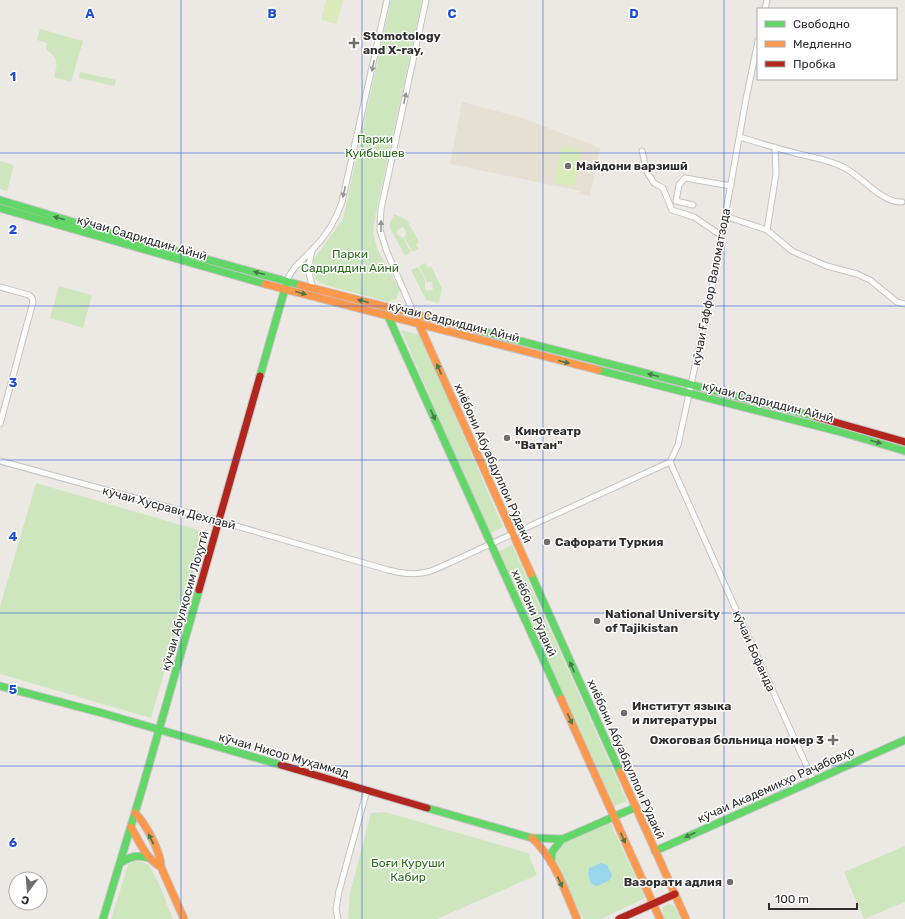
<svg xmlns="http://www.w3.org/2000/svg" width="905" height="919" font-family="Rubik,sans-serif">
<style>
.education{fill:#e6e0d3}
.green{fill:#cee6be}
.pitch{fill:#d9eabb}
.water{fill:#99d6ec}
.lines{fill:none;stroke-linecap:round;stroke-linejoin:round}
.street-casing{stroke:#c5c4c5;stroke-width:7}
.fast-casing{stroke:#c5c4c5;stroke-width:9}
.slow-casing{stroke:#c5c4c5;stroke-width:9}
.jam-casing{stroke:#c5c4c5;stroke-width:9}
.street{stroke:#fcfcfb;stroke-width:5}
.fast{stroke:#63d668;stroke-width:7}
.slow{stroke:#ff974d;stroke-width:7}
.jam{stroke:#b3261e;stroke-width:7}
.oneway{fill:#959594}
.oneway2{fill:#467a48}
.grid{fill:none;stroke:#1d4ed8;stroke-width:1;stroke-opacity:0.55}
.poi-dot{fill:#706f6e;stroke:#fff;stroke-width:1.5}
.labels{text-anchor:middle;dominant-baseline:central;stroke-width:3;stroke-linejoin:round;paint-order:stroke}
.poi-label{font-size:12px;font-weight:bold;fill:#2e2e2e;stroke:#fff;text-anchor:start}
.park-label{font-size:12px;fill:#2c6e1b;stroke:#fff}
.street-label{font-size:12px;fill:#2e2e2e;stroke:#fff}
.grid-label{font-size:13px;text-anchor:middle;font-weight:bold;fill:#1d4ed8;stroke:#fff;stroke-width:3;stroke-linejoin:round;paint-order:stroke}
</style>
<rect width="100%" height="100%" fill="#ece8e4"/>
<!-- education -->
<path class="education" d="M462,102L520,117L600,148L590,196L579,194L580,191L450,164Z"/>
<!-- green -->
<path class="green" d="M391,0H422L376,212C375,220 372,229 374,237C378,256 392,273 400,290L396,299L388,302L326,285L316,280L313,269L314,259L343,219Z
M40,29L83,41L71,82L54,77C58,63 58,58 46,49L47,43L37,40Z
M80,72L116,80L114,86L79,78Z
M0,161L14,165L7,191L0,189Z
M394,214L407,220L419,242L416,244L419,249L413,252L404,237L406,234L405,229L403,227L398,229L397,234L405,239L408,248L411,250L410,253L405,256L389,226Z
M425,263L428,268L431,266L442,289L439,303L426,300L411,270L418,267L425,279V288L427,291L432,290L433,288L432,282H427L419,266Z
M59,286L92,295L83,328L50,318Z
M401,330L420,335L503,527L489,534Z
M36,483L205,532L151,718L0,674V607Z
M512,545L627,801L612,807L497,552Z
M385,812L528,853L537,875L437,919H348L350,893L371,813Z
M610,822L645,898L601,919H584L567,890L554,861L555,853L563,842Z
M905,846V902L864,919L844,872Z
M140,861L149,865L159,884L173,919H111L128,865L133,862Z
M671,904L675,907L681,919H663C661,910 662,905 671,904Z"/>
<!-- pitch -->
<path class="pitch" d="M326,0H343L337,24L321,20Z
M561,146L582,150L574,187L554,182Z"/>
<!-- water -->
<path class="water" d="M601,863L607,865L612,875L610,880L597,886L591,884L588,874L589,868Z"/>
<g class="lines">
<!-- street casing -->
<g class="street-casing">
<path id="street" d="M765,9L767,0
M740,137C759,143 779,149 799,154C815,158 830,160 845,168C862,177 882,203 902,202
M642,151L647,172L654,183L663,188L672,210L694,217L722,236
M693,205L676,201L679,185L685,178L731,186
M725,216L767,230L792,251L827,266L857,274L870,280L897,302L905,304
M767,230L776,174L775,147
M312,251L308,269L313,289
M287,281C291,268 304,259 313,249C326,236 336,220 342,202L387,0
M0,287L29,295L32,298L33,302L0,424
M414,314L387,252L380,230L381,209L426,0
M0,461L219,521L388,570C404,574 420,576 436,569L670,462L678,445L714,278L746,99L758,41
M670,462L729,594L813,780
M338,919L336,909L339,891L367,790"/>
</g>
<!-- fast casing -->
<g class="fast-casing">
<path id="fast" d="M0,200L100,230L300,285
M0,208L265,284
M388,316L561,699
M481,331L817,417
M598,370L837,431L905,451
M260,376L286,285
M531,574L620,772
M0,686L102,713L281,765
M427,808L532,838L563,839L636,807
M655,851L905,740
M551,862L552,852L562,839
M120,863C130,857 137,854 149,858
M103,919L143,786L199,590"/>
</g>
<!-- slow casing -->
<g class="slow-casing">
<path id="slow" d="M265,284L598,370
M300,285L481,331
M418,322L531,574
M561,699L660,919
M620,772L686,919
M135,813C146,824 161,852 161,867L184,919
M131,827C139,841 146,859 161,867
M532,838C555,859 565,891 577,919"/>
</g>
<!-- jam casing -->
<g class="jam-casing">
<path id="jam" d="M817,417L905,442
M199,590L260,376
M281,765L427,808
M619,919L675,894"/>
</g>
<!-- street -->
<use href="#street" class="street"/>
<!-- fast -->
<use href="#fast" class="fast"/>
<!-- slow -->
<use href="#slow" class="slow"/>
<!-- jam -->
<use href="#jam" class="jam"/>
</g>
<!-- one-way arrows -->
<defs><path id="oneway-solid" d="M-6-.8H1V-3.2L6.5 0L1 3.2V.8H-6Z"/></defs>
<g class="oneway">
<use href="#oneway-solid" transform="translate(373 66) rotate(102)"/>
<use href="#oneway-solid" transform="translate(405 98) rotate(-78)"/>
<use href="#oneway-solid" transform="translate(344 192) rotate(103)"/>
<use href="#oneway-solid" transform="translate(381 226) rotate(-90)"/>
</g>
<g class="oneway2">
<use href="#oneway-solid" transform="translate(59 218) rotate(-164)"/>
<use href="#oneway-solid" transform="translate(259 273) rotate(-165)"/>
<use href="#oneway-solid" transform="translate(301 293) rotate(15)"/>
<use href="#oneway-solid" transform="translate(363 301) rotate(-165)"/>
<use href="#oneway-solid" transform="translate(564 362) rotate(14)"/>
<use href="#oneway-solid" transform="translate(439 369) rotate(-114)"/>
<use href="#oneway-solid" transform="translate(653 375) rotate(-166)"/>
<use href="#oneway-solid" transform="translate(433 415) rotate(66)"/>
<use href="#oneway-solid" transform="translate(876 442) rotate(16)"/>
<use href="#oneway-solid" transform="translate(572 667) rotate(-114)"/>
<use href="#oneway-solid" transform="translate(570 719) rotate(66)"/>
<use href="#oneway-solid" transform="translate(690 835) rotate(156)"/>
<use href="#oneway-solid" transform="translate(623 838) rotate(66)"/>
<use href="#oneway-solid" transform="translate(151 839) rotate(-116)"/>
<use href="#oneway-solid" transform="translate(560 882) rotate(66)"/>
</g>
<!-- grid -->
<path class="grid" d="M181,0V919M362,0V919M543,0V919M724,0V919M0,153H905M0,306H905M0,460H905M0,613H905M0,766H905"/>
<!-- markers -->
<g class="poi-dot">
<path d="M352 37h4v4h4v4h-4v4h-4v-4h-4v-4h4z"/>
<circle cx="568" cy="166" r="4"/>
<circle cx="507" cy="438" r="4"/>
<circle cx="547" cy="542" r="4"/>
<circle cx="597" cy="621" r="4"/>
<circle cx="624" cy="713" r="4"/>
<path d="M831 734h4v4h4v4h-4v4h-4v-4h-4v-4h4z"/>
<circle cx="730" cy="882" r="4"/>
</g>
<g class="labels">
<!-- poi labels -->
<g class="poi-label">
<text x="363" y="36">Stomotology<tspan x="363" dy="14">and X-ray,</tspan></text>
<text x="576" y="166">Майдони варзишӣ</text>
<text x="515" y="431">Кинотеатр<tspan x="515" dy="14">"Ватан"</tspan></text>
<text x="555" y="542">Сафорати Туркия</text>
<text x="605" y="614">National University<tspan x="605" dy="14">of Tajikistan</tspan></text>
<text x="632" y="706">Институт языка<tspan x="632" dy="14">и литературы</tspan></text>
<text x="824" y="740" text-anchor="end">Ожоговая больница номер 3</text>
<text x="722" y="882" text-anchor="end">Вазорати адлия</text>
</g>
<!-- park labels -->
<g class="park-label">
<text x="375" y="139">Парки<tspan x="375" dy="14">Куйбышев</tspan></text>
<text x="350" y="254">Парки<tspan x="350" dy="14">Садриддин Айнӣ</tspan></text>
<text x="408" y="863">Боғи Куруши<tspan x="408" dy="14">Кабир</tspan></text>
</g>
<!-- street labels -->
<g class="street-label">
<text transform="translate(142 238) rotate(16)">кӯчаи Садриддин Айнӣ</text>
<text transform="translate(711 287) rotate(-79)">кӯчаи Ғаффор Валоматзода</text>
<text transform="translate(454 322) rotate(14)">кӯчаи Садриддин Айнӣ</text>
<text transform="translate(768 402) rotate(14)">кӯчаи Садриддин Айнӣ</text>
<text transform="translate(493 463) rotate(66)">хиёбони Абуабдуллои Рӯдакӣ</text>
<text transform="translate(169 508) rotate(15)">кӯчаи Хусрави Дехлавӣ</text>
<text transform="translate(185 601) rotate(-74)">кӯчаи Абулқосим Лоҳутӣ</text>
<text transform="translate(534 613) rotate(66)">хиёбони Рӯдакӣ</text>
<text transform="translate(754 651) rotate(66)">кӯчаи Бофанда</text>
<text transform="translate(284 755) rotate(16)">кӯчаи Нисор Муҳаммад</text>
<text transform="translate(626 759) rotate(66)">хиёбони Абуабдуллои Рӯдакӣ</text>
<text transform="translate(776 785) rotate(-24)">кӯчаи Академикҳо Раҷабовҳо</text>
</g>
</g>
<g class="grid-label">
<text x="90" y="18">A</text>
<text x="272" y="18">B</text>
<text x="452" y="18">C</text>
<text x="634" y="18">D</text>
<text x="13" y="81">1</text>
<text x="13" y="234">2</text>
<text x="13" y="387">3</text>
<text x="13" y="541">4</text>
<text x="13" y="694">5</text>
<text x="13" y="847">6</text>
</g>
<!-- legend -->
<rect x="757" y="8" width="140" height="72" fill="#ffffff" stroke="#ababab"/>
<rect x="765" y="21" width="20" height="6" fill="#63d668" stroke="#ababab"/>
<text x="793" y="28" font-size="12" fill="#2e2e2e">Свободно</text>
<rect x="765" y="41" width="20" height="6" fill="#ff974d" stroke="#ababab"/>
<text x="793" y="48" font-size="12" fill="#2e2e2e">Медленно</text>
<rect x="765" y="61" width="20" height="6" fill="#b3261e" stroke="#ababab"/>
<text x="793" y="68" font-size="12" fill="#2e2e2e">Пробка</text>
<!-- north arrow -->
<g transform="translate(28 891) rotate(196)"><circle r="19" fill="#ffffff" stroke="#ababab"/>
<path d="M0-3L7 15L0 10L-7 15Z" fill="#706f6e"/>
<text y="-6" font-size="11" font-weight="bold" text-anchor="middle" fill="#2e2e2e">С</text>
</g>
<!-- scale -->
<path d="M769 903v6h88v-6" fill="none" stroke="#2e2e2e" stroke-width="2"/>
<text x="775" y="903" font-size="12" fill="#2e2e2e" stroke="#ffffff" stroke-width="3" paint-order="stroke">100 m</text>
</svg>
